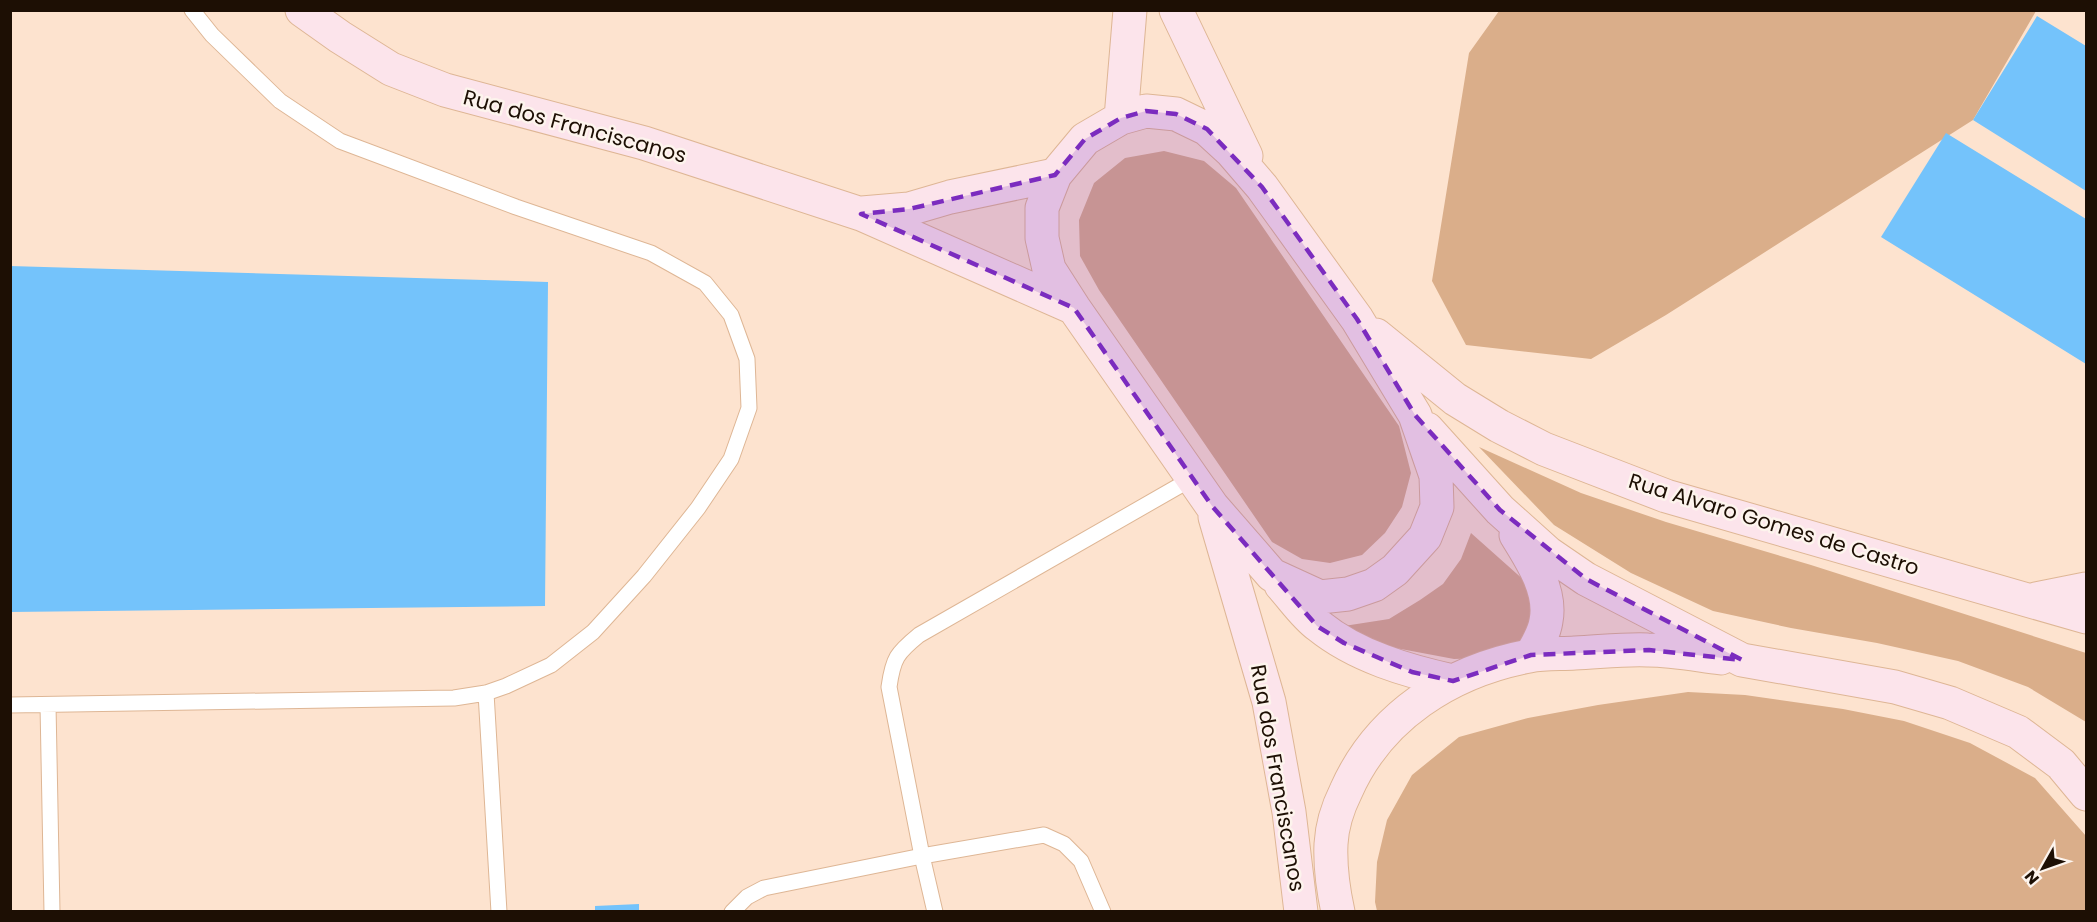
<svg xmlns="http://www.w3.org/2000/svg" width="2097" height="922" font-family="Poppins,sans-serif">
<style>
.green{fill:#daae8a}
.building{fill:#74c3fb}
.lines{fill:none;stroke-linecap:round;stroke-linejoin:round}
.lane-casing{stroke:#deb695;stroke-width:17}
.secondary-casing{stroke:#deb695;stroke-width:35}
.lane{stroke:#fff;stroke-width:15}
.secondary{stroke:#fce4eb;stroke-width:33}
.marked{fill:#7b2cbf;fill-opacity:0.2;stroke:#7b2cbf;stroke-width:4.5;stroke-dasharray:12 8;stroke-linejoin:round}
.labels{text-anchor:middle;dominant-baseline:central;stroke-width:5;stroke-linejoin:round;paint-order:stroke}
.street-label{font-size:21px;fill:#1d0f04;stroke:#fdf4ed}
</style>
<rect width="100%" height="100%" fill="#fde3cf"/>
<!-- green -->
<path class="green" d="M1499,11H2036L1973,120L1666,315L1591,359L1466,345L1432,281L1469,53Z
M1164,151L1204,161L1236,188L1399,426L1411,473L1402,507L1385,533L1362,555L1330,563L1302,559L1272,542L1099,290L1080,256L1079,220L1094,183L1125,158Z
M1479,447L1581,493L1666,522L1811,565L2086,653V722L2028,687L1958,661L1877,643L1791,628L1713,611L1631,573L1554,525Z
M1471,533L1526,582L1540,606L1518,647L1481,658L1454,659L1385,646L1344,626L1389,619L1420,600L1443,584L1461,559Z
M1688,692L1745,695L1843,709L1904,721L1970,743L2035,778L2086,836V911H1377L1375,902L1377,862L1387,820L1412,775L1459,737L1528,718L1598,705Z"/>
<!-- building -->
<path class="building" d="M2037,16L2086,46V191L1973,120Z
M1946,133L2086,219V364L1881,237Z
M10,266L548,282L545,606L10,612Z
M639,904V912H595V906Z"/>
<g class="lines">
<!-- lane casing -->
<g class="lane-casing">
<path id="lane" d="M486,693L499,912
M10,705L454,698L486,693L506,686L551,665L593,632L644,576L698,508L731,459L749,408L747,359L731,315L705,283L651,253L516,207L340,141L280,101L212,35L192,10
M48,705L52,912
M732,912L747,897L764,888L922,856L1044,835L1064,844L1081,861L1103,912
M935,912L922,856L889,687C893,658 897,653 919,635L1193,478"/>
</g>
<!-- secondary casing -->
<g class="secondary-casing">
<path id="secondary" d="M302,10L340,37L391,69L445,90L644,143L861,214L1074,308
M1176,10L1246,156
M1146,111L1176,114L1207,129L1231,151L1262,187L1357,319L1415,415L1436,476L1437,507L1425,537L1395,570L1374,585L1348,594L1320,597L1272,575L1212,506L1074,308L1049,269L1042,238V208L1055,175L1085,139L1121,118Z
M1121,118L1130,10
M862,213L909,209L950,197L1055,175
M1376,335L1455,399L1499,426L1544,449L1666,496L2086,617
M1427,429L1500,510L1548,553L1586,579L1742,660L1895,687L1950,703L2018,732L2061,764L2086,794
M1215,517L1269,702L1289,812L1301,912
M1516,535C1531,559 1552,591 1546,621C1544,634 1537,645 1531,655
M1281,585C1293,598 1304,615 1319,626C1356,656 1407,671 1453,681
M2036,599L2086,589
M1338,912C1333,889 1330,866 1331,844C1332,825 1338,807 1346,791C1379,716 1450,671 1529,656C1544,653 1560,654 1575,653C1599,652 1624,649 1648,650C1672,650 1697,655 1721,658"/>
</g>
<!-- lane -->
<use href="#lane" class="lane"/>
<!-- secondary -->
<use href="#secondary" class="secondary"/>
</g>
<!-- marked area -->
<path class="marked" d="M1146,111L1176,114L1207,129L1262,187L1357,319L1415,415L1500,510L1586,579L1742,660L1649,650L1531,655L1453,681L1412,672L1344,643L1317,626L1212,506L1074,308L861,214L909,209L1055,175L1085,139L1121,118Z"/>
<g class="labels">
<!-- street labels -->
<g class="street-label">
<text transform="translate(575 126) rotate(15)">Rua dos Franciscanos</text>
<text transform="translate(1774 524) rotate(17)">Rua Alvaro Gomes de Castro</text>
<text transform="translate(1278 778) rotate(80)">Rua dos Franciscanos</text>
</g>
</g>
<!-- border -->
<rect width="2097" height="922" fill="none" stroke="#1d0f04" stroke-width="24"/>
<!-- north arrow -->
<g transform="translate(2043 868) rotate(230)" stroke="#fdf4ed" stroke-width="4.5" paint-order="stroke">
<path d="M0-4.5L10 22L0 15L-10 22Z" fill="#1d0f04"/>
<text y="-9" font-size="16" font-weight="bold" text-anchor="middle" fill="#1d0f04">N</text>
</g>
</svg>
